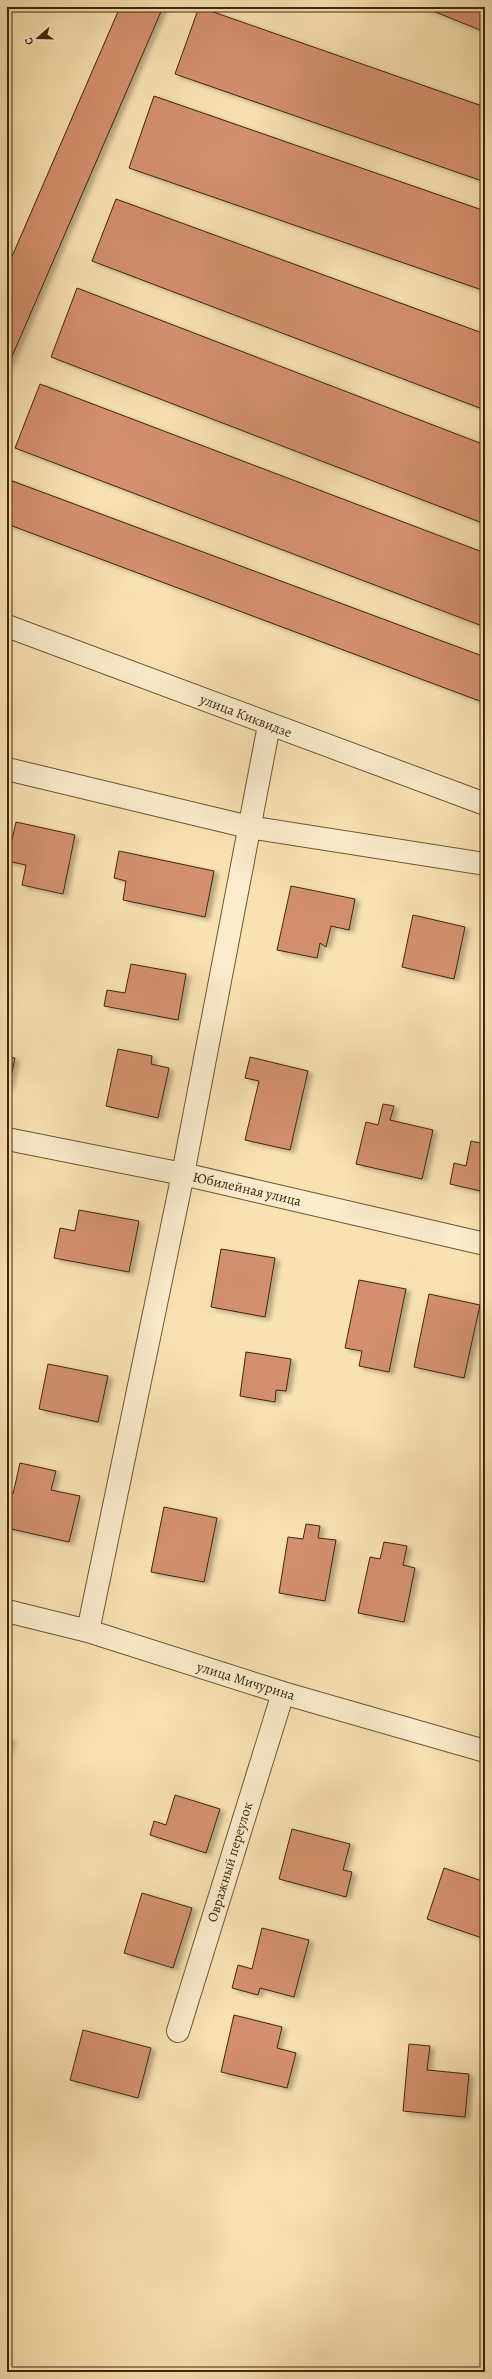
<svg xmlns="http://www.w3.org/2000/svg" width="492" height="2379" font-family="Alegreya,serif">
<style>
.building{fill:#d4906e;stroke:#3f2708;filter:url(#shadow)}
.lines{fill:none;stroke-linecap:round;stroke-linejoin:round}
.minor-casing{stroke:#6e5632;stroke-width:24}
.minor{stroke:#fbeccd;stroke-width:22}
.labels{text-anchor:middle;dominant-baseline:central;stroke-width:3;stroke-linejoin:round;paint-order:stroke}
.street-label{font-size:14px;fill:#3f2708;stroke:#fbeccd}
</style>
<defs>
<filter id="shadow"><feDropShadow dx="4.5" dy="2.5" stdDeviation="2" flood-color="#0004"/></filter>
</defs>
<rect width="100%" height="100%" fill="#f9e2b2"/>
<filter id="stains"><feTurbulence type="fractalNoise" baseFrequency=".005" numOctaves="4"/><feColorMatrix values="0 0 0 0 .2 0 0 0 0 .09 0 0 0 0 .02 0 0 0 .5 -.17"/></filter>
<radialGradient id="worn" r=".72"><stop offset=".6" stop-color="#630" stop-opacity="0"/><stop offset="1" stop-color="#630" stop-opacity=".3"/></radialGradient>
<!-- building -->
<path class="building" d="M120,7H163L7,368V268Z
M199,7L485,107V182L175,74Z
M423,7H485V32Z
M154,96L485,211V291L129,168Z
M116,199L485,334V410L92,261Z
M77,288L485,445V524L51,357Z
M40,384L485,553V627L15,448Z
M7,479L485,657V703L7,524Z
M16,822L75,835L63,894L22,885L26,865L7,861Z
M119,851L214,871L205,917L123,900L126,881L114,878Z
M291,886L355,899L349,930L331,926L326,947L320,943L317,958L277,950Z
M413,915L465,927L454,979L402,967Z
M131,964L186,974L178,1020L104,1006L107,990L125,993Z
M118,1049L152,1056L151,1064L169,1068L158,1118L106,1106Z
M7,1057L15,1058L9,1087L7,1086Z
M250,1057L308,1071L290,1150L245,1140L259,1081L245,1078Z
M383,1104L394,1106L390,1120L433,1130L422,1179L356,1164L366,1122L378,1125Z
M471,1141L485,1144V1192L450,1184L454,1163L466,1166Z
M79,1210L139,1221L129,1272L54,1258L60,1228L75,1231Z
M221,1249L275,1258L265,1317L211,1307Z
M359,1280L406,1289L389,1372L359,1366L362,1351L345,1348Z
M429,1294L480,1305L464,1378L414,1367Z
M246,1352L291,1359L286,1391L276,1390L275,1402L240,1396Z
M48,1364L108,1376L98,1422L39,1409Z
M20,1463L56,1471L51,1490L80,1496L69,1542L7,1528V1493L13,1494Z
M164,1507L217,1518L204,1582L151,1572Z
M306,1524L320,1526L318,1538L336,1540L325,1601L279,1593L288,1537L303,1539Z
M384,1542L407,1546L403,1565L415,1568L404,1622L358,1613L370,1557L380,1559Z
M7,1739H11L7,1753Z
M175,1795L220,1809L206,1853L150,1835L154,1821L166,1825Z
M292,1829L350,1844L343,1870L352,1872L346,1897L279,1879Z
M444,1868L485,1882V1939L427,1919Z
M142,1893L192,1908L173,1968L124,1953Z
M262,1928L309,1940L294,1997L260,1988L258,1995L232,1988L238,1965L252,1969Z
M234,2015L282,2027L277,2048L296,2053L287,2088L221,2072Z
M83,2030L151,2048L138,2098L70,2080Z
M409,2044L430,2046L427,2070L469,2074L465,2117L403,2111Z"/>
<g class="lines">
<!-- minor casing -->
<g class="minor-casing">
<path id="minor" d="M7,626L485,804
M7,769L249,827L485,864
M7,1139L183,1174L485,1244
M7,1611L88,1631L283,1693L485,1751
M88,1631L183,1174L269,725
M178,2031L283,1693"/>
</g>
<!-- minor -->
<use href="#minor" class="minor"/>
</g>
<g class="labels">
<!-- street labels -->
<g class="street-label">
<text transform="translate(246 716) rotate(21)">улица Киквидзе</text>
<text transform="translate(247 1189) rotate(13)">Юбилейная улица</text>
<text transform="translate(246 1681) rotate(17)">улица Мичурина</text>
<text transform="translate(230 1862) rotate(-73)">Овражный переулок</text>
</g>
</g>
<!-- margin -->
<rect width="492" height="2379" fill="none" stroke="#f9e2b2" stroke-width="24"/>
<rect x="8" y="8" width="476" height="2363" fill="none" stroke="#3f2708" stroke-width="2"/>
<rect x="12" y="12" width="468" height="2355" fill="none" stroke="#3f2708"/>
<!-- north arrow -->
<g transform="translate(38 38) rotate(250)" stroke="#fbeccd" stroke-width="3" paint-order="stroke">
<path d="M0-3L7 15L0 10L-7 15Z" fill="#3f2708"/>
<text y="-6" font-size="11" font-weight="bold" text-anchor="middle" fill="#3f2708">С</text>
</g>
<rect width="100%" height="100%" filter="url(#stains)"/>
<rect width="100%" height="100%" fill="url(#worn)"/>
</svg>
